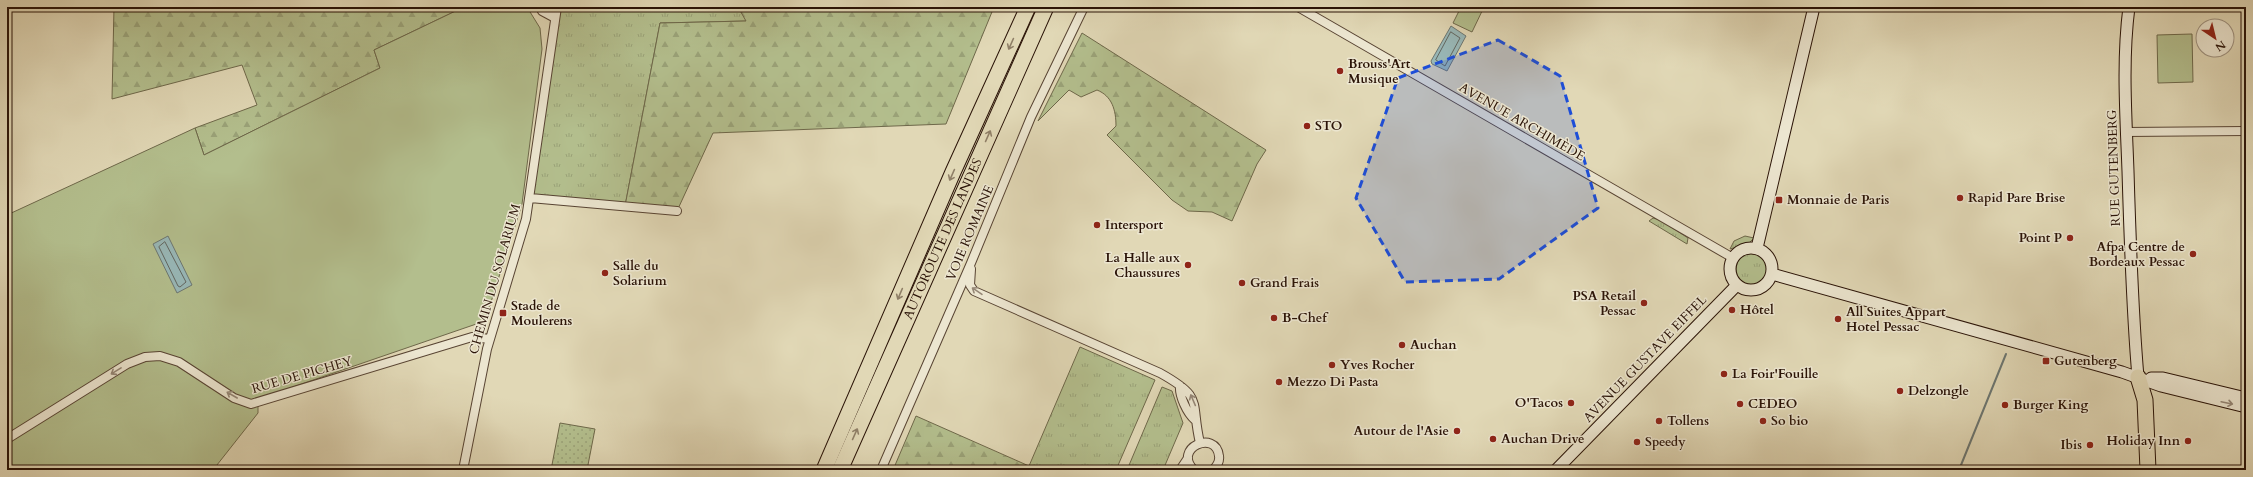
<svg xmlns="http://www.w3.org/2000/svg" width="2253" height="477" font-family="Cardo,serif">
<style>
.grass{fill:url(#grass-tufts);stroke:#6e684a}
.forest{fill:url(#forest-firs);stroke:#6e684a}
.park{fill:url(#park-dots);stroke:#6e684a}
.pitch{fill:#b3be8d;stroke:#6e684a}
.water{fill:#98b8b8;stroke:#6c7671}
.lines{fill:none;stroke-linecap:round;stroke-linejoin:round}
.shore{stroke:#616660;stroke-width:1}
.stream{stroke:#6c7671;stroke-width:2}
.street-casing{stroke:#584433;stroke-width:10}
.secondary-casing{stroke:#2a1307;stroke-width:13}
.highway-casing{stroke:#2a1307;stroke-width:17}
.street{stroke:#ece6d0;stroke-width:8}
.secondary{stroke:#ece6d0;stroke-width:11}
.highway{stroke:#e1d8b6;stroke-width:15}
.oneway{stroke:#8f7f67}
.oneway2{stroke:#958776}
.marked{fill:#1d4ed8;fill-opacity:0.2;stroke:#1d4ed8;stroke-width:3;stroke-dasharray:8 5;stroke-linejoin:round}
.poi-dot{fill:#8f2418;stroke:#ece6d0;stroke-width:1.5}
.labels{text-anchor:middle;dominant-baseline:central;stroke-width:3;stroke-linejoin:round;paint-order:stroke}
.poi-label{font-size:13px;font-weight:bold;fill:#2a1307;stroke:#ece6d0;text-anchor:start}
.street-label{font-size:13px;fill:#2a1307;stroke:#ece6d0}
</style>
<defs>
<pattern id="grass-tufts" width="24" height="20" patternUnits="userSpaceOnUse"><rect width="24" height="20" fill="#b3be8d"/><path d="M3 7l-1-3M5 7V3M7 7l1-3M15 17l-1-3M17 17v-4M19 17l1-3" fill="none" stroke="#9aa278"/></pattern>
<pattern id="forest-firs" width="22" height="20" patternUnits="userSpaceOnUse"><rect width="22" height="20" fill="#b3be8d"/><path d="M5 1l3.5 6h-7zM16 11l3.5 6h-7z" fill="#9aa278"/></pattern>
<pattern id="park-dots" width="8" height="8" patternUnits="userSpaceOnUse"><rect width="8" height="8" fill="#b3be8d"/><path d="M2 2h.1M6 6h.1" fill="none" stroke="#9aa278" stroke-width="1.8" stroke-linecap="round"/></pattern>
</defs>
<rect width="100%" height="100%" fill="#e1d8b6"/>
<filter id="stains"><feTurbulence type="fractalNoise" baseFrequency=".005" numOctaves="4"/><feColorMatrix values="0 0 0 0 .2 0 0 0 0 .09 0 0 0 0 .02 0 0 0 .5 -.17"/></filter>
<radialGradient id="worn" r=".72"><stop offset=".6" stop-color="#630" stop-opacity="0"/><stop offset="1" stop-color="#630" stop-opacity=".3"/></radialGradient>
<!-- grass -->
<path class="grass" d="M557,7H738L747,21L660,23L625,206L530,198Z
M1653,218L1660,220L1688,238L1687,244L1649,221Z
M1745,236L1754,238L1749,243L1730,249L1734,241Z
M1736 269a16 16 0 1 1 32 0a16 16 0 1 1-32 0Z
M1080,347L1155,380L1116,470H1036L1029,466Z
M1162,387L1172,391L1183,423L1163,470H1127Z"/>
<!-- forest -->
<path class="forest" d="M114,7H464L374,50L380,68L204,155L195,128L257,105L242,65L112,99Z
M738,7H994L946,124L713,133L677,211L625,206L660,23L746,21Z
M1082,33L1266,150L1257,164L1232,221L1212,212L1188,211L1172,200L1107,135L1116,126C1116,110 1112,96 1097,90L1081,97L1069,90L1038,121Z
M916,416L1029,466L1036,470H893Z"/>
<!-- park -->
<path class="park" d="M560,423L595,429L587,470H551Z"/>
<!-- pitch -->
<path class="pitch" d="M464,7H527L540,28L542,49L522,204L485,321L258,399V413L213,470H7V215L195,128L204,155L380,68L374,50Z
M1461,7H1484L1472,32L1453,23Z
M2192,34L2193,82L2158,83L2157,35Z"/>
<!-- water -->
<path class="water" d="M1451,26L1466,36L1447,71L1432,64L1431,61Z
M168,236L192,285L177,293L153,244Z"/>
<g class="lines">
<!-- shore -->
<path class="shore" d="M1451,32L1460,38L1445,66L1436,60Z
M165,242L186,282L180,287L178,286L159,247Z"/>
<!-- stream -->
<path class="stream" d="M1959,470L2006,354"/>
<!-- street casing -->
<g class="street-casing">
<path id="street" d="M540,7L542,11L555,18
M1298,7L1733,258
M2126,132L2246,131
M530,198L677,211
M971,269L970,285L974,291L1160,373C1205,398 1190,401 1200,443
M1180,386C1179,396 1187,413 1195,420
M7,439L127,364L145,357L160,356L179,362L234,398L251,404L472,337L490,339
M463,470L487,349L526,219L557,7
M881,470L971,263L1031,117L1084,7
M1180,470L1188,458
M1194,470C1172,448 1216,429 1219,456C1220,462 1217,466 1213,470"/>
</g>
<!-- secondary casing -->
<g class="secondary-casing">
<path id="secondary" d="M2129,7C2122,61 2126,116 2128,171C2130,239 2132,308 2138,377
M1730 269a21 21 0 1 1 42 0a21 21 0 1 1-42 0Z
M1757,248L1814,7
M1772,274L2122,372L2161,386L2246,407
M2151,378H2163L2246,398
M1556,470L1737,285"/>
</g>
<!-- highway casing -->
<g class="highway-casing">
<g id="highway">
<path d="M2138,377L2145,400L2148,470"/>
<path d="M824,470L953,172L1028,7"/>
<path id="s1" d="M840,470L1046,7"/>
</g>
</g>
<!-- street -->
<use href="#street" class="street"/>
<!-- secondary -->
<use href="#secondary" class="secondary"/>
<!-- highway -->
<use href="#highway" class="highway"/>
</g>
<!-- one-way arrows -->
<defs><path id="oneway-shaft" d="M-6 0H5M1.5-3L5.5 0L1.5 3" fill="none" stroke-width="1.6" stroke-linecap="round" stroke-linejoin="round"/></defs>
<g class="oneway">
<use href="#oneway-shaft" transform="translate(1011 44) rotate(114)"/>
<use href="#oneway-shaft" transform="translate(988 136) rotate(-66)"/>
<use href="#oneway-shaft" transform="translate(952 175) rotate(114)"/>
<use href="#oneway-shaft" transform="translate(900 294) rotate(113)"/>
<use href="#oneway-shaft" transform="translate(855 434) rotate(-66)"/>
</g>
<g class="oneway2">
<use href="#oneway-shaft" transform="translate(977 291) rotate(-146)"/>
<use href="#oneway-shaft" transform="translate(116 371) rotate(148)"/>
<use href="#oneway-shaft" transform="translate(232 395) rotate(-150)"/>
<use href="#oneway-shaft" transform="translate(1193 400) rotate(-113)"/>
<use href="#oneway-shaft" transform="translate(2227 403) rotate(12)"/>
</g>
<!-- marked area -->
<path class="marked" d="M1498,40L1560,76L1598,208L1499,279L1405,282L1356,198L1398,78Z"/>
<!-- markers -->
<g class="poi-dot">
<circle cx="1340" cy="71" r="4"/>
<circle cx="1307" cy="126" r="4"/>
<circle cx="1960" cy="198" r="4"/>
<rect x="1775" y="196" width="8" height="8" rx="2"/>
<circle cx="1097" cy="225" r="4"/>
<circle cx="2070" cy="238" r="4"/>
<circle cx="2193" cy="254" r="4"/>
<circle cx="1188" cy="265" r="4"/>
<circle cx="605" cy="273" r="4"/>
<circle cx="1242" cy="283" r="4"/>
<circle cx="1644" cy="303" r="4"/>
<circle cx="1732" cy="310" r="4"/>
<rect x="499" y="309" width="8" height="8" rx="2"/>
<circle cx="1274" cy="318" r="4"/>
<circle cx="1838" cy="319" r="4"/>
<circle cx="1402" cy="345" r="4"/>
<rect x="2042" y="357" width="8" height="8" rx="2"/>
<circle cx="1332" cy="365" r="4"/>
<circle cx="1724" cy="374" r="4"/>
<circle cx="1279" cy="382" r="4"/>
<circle cx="1900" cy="391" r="4"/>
<circle cx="1571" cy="403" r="4"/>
<circle cx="1740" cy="404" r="4"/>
<circle cx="2005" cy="405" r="4"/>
<circle cx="1659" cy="421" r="4"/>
<circle cx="1763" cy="421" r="4"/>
<circle cx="1457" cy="431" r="4"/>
<circle cx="1493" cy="439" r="4"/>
<circle cx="2188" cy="441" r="4"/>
<circle cx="1637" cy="442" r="4"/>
<circle cx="2090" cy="445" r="4"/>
</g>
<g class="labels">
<!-- poi labels -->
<g class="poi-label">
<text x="1348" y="64">Brouss'Art<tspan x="1348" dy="15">Musique</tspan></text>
<text x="1315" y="126">STO</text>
<text x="1968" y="198">Rapid Pare Brise</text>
<text x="1787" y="200">Monnaie de Paris</text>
<text x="1105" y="225">Intersport</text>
<text x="2062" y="238" text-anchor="end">Point P</text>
<text x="2185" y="247" text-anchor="end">Afpa Centre de<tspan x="2185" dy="15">Bordeaux Pessac</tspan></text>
<text x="1180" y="258" text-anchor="end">La Halle aux<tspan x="1180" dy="15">Chaussures</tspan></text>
<text x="613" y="266">Salle du<tspan x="613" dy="15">Solarium</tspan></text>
<text x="1250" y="283">Grand Frais</text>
<text x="1636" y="296" text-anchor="end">PSA Retail<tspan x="1636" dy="15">Pessac</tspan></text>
<text x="511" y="306">Stade de<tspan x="511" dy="15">Moulerens</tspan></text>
<text x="1740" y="310">Hôtel</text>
<text x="1846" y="312">All Suites Appart<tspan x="1846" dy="15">Hotel Pessac</tspan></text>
<text x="1282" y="318">B-Chef</text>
<text x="1410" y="345">Auchan</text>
<text x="2054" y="361">Gutenberg</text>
<text x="1340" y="365">Yves Rocher</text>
<text x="1732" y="374">La Foir'Fouille</text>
<text x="1287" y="382">Mezzo Di Pasta</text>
<text x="1908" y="391">Delzongle</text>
<text x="1563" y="403" text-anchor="end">O'Tacos</text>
<text x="1748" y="404">CEDEO</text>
<text x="2013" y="405">Burger King</text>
<text x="1667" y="421">Tollens</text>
<text x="1771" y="421">So bio</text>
<text x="1449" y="431" text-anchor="end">Autour de l'Asie</text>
<text x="1501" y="439">Auchan Drive</text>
<text x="2180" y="441" text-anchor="end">Holiday Inn</text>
<text x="1645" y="442">Speedy</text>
<text x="2082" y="445" text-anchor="end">Ibis</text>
</g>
<!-- street labels -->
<g class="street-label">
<text transform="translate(1522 122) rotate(30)">AVENUE ARCHIMÈDE</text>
<text transform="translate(2114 168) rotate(-92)">RUE GUTENBERG</text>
<text transform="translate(970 233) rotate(-67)">VOIE ROMAINE</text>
<text stroke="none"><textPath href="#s1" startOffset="253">AUTOROUTE DES LANDES</textPath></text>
<text transform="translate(495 279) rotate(-74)">CHEMIN DU SOLARIUM</text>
<text transform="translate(1645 359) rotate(-46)">AVENUE GUSTAVE EIFFEL</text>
<text transform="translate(302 375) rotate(-16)">RUE DE PICHEY</text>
</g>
</g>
<!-- margin -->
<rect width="2253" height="477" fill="none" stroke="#e1d8b6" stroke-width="24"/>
<rect x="8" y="8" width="2237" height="461" fill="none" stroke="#2a1307" stroke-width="2"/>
<rect x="12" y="12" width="2229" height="453" fill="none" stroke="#2a1307"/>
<!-- north arrow -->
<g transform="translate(2215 38) rotate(145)"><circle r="19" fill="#ece6d0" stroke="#9e9280"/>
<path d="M0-3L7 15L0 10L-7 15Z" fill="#8f2418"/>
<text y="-6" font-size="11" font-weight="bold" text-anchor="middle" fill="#2a1307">N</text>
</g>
<rect width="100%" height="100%" filter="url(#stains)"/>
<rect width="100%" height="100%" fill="url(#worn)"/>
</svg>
